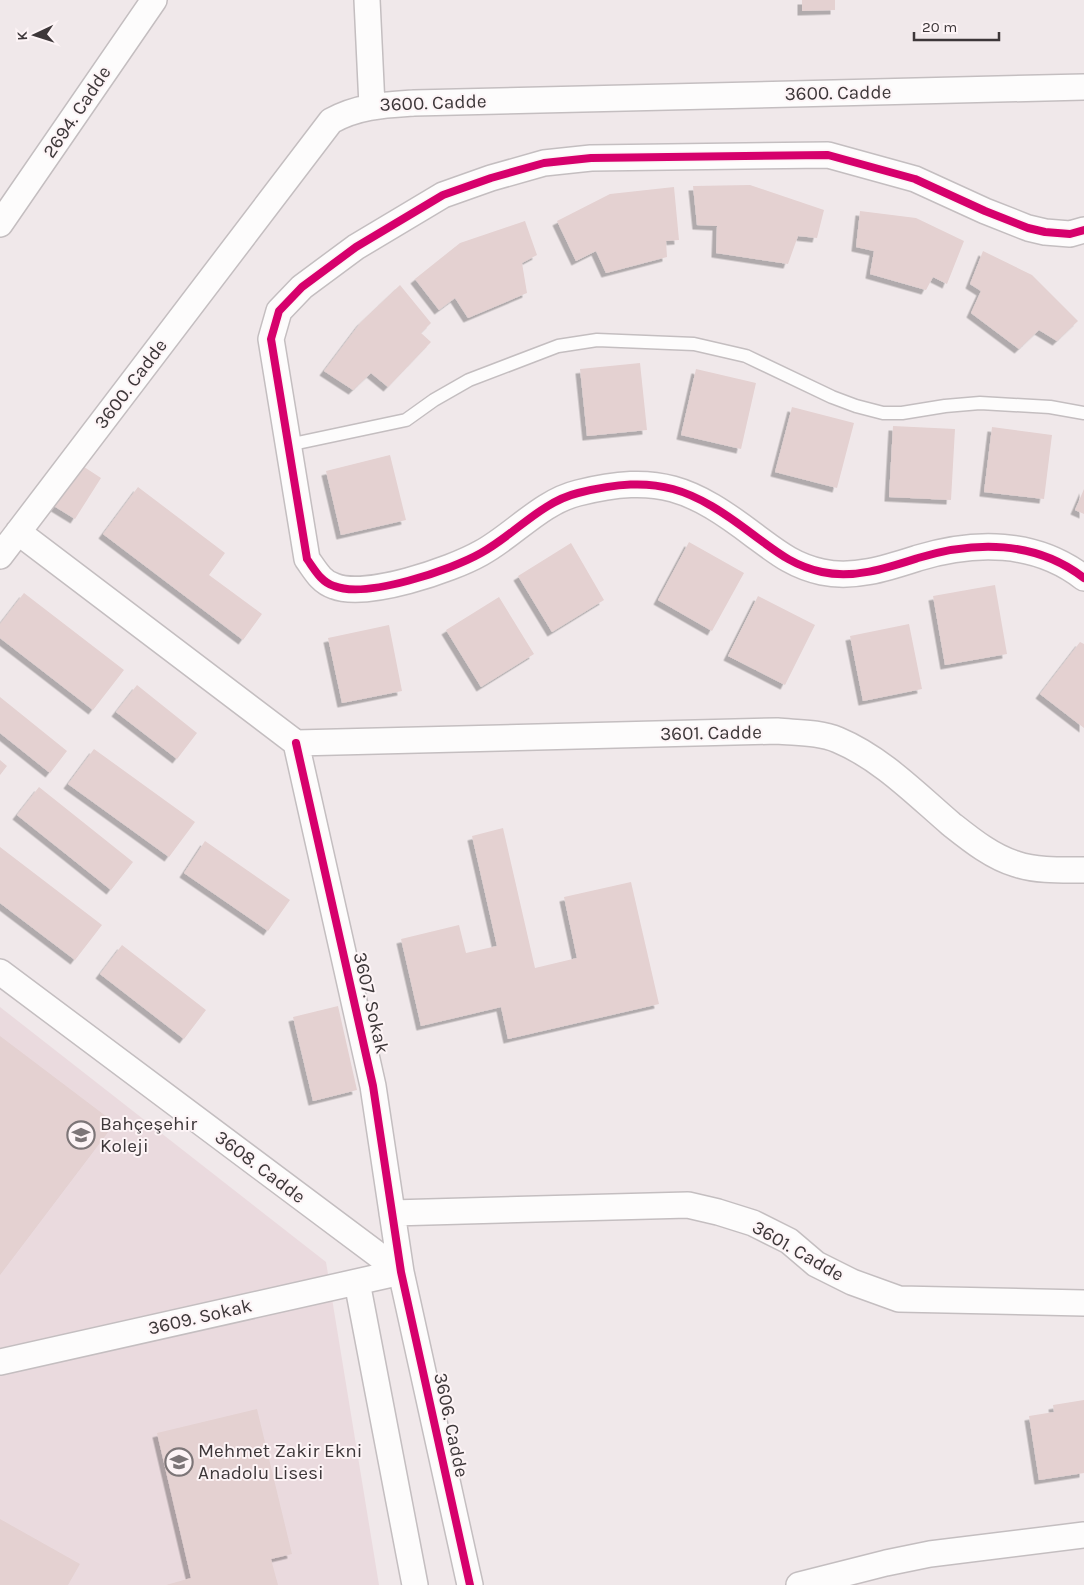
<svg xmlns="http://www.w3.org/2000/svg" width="1084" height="1585" font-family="Karla,sans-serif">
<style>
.built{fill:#eadade}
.building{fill:#e4d1d1;filter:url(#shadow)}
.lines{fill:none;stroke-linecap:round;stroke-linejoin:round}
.service-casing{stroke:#c4bec0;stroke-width:15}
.minor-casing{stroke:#c4bec0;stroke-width:28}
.service{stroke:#fdfcfc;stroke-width:12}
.minor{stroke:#fdfcfc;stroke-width:25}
.cycleway-casing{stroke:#fdf4f6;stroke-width:11}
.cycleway{stroke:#d6006c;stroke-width:8}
.labels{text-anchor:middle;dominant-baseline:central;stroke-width:4;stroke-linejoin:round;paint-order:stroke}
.street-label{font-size:19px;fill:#3d3739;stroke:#fdf4f6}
.poi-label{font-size:19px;fill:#3d3739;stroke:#fdf4f6;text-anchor:start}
</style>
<defs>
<filter id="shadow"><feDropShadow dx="-4.5" dy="4.5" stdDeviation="0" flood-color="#0004"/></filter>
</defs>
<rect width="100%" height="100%" fill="#f0e8ea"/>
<!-- built -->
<path class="built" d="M0,1007L326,1262L379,1585H0Z"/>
<!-- building -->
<path class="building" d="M802,0H835V10L802,11Z
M750,185L824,210L817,238L798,236L788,264L716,253L717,226L697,225L693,186Z
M674,187L679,240L666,241L667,257L606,273L596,251L576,261L557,221L610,194Z
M860,211L916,218L964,241L947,284L933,277L926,290L870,274L874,251L856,247Z
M525,221L537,255L522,263L527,293L468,318L455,298L439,310L415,279L460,243Z
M983,251L1032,275L1078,321L1057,341L1039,330L1019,349L971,313L981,291L970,284Z
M400,285L431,323L421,333L431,342L388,387L371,373L353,390L324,371L361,322Z
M640,363L647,430L587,436L580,369Z
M696,369L756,383L741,449L681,435Z
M792,407L854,423L837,488L775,472Z
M893,426L955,429L951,500L889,497Z
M992,427L1052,435L1044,499L984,492Z
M390,455L406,520L341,535L326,471Z
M75,461L101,478L75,519L49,503Z
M138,487L225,553L209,575L262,614L243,640L103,534Z
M1084,489V514L1075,510Z
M689,542L744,573L712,631L658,600Z
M571,543L604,600L552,632L518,576Z
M995,585L1007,654L945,665L933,596Z
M24,593L124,670L93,710L0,638V624Z
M758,596L815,625L785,685L728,656Z
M499,597L534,654L481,687L446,630Z
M909,624L922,689L863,701L850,636Z
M389,625L402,691L342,703L328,638Z
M1080,642L1084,644V728L1040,694Z
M137,685L197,733L177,759L116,712Z
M0,697L67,751L50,773L0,733Z
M94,749L195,822L169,857L68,784Z
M0,760L7,766L0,775Z
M39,787L133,862L111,890L17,815Z
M503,828L535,968L577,958L564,897L631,882L659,1004L508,1039L501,1007L421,1026L401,939L459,925L466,953L497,946L472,836Z
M205,841L290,900L268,931L184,873Z
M0,847L102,925L75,960L0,903Z
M122,945L206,1010L184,1039L100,974Z
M338,1006L357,1090L313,1101L293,1017Z
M0,1036L115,1123L0,1275Z
M1084,1400V1473L1039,1480L1029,1416L1054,1412L1053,1405Z
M257,1409L292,1554L271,1559L278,1585H166L191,1578L157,1433Z
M0,1519L80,1564L68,1585H0Z"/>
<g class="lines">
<!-- service casing -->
<g class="service-casing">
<path id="service" d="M288,445L406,420L434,400L469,380L558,346L597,340L694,344L746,356L832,397L856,406L883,413H902L945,406L980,403L1050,407L1084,413"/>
</g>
<!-- minor casing -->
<g class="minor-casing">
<path id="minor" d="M367,0L372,106
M0,224L154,0
M1084,230L1070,234L1045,232L1028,228L985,211L915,179L828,155L591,158L544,163L491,178L443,195L356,247L302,287L279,311L271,339L307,559C315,570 321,582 334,586C366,599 451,570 481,553C514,535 541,502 578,493C658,473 692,488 755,536C778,553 794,566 822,572C854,579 887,568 918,558C974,541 1035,540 1084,578
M18,532L296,743
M0,556L331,121C358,106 384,105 414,103L1084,87
M296,743L373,1086L401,1272L470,1585
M296,743L777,731C797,733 819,732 838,740C881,758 916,794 951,824C970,839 992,857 1016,864C1037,871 1061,870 1084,870
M0,972L401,1272
M392,1213L688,1205L718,1212L753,1223L789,1241L816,1264L852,1282L899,1299L1084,1303
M357,1282L415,1585
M0,1362L401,1272
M799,1585L886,1563L930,1554L1084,1535"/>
</g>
<!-- service -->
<use href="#service" class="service"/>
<!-- minor -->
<use href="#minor" class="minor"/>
<!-- cycleway casing -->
<g class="cycleway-casing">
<path id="cycleway" d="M1084,230L1070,234L1045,232L1028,228L985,211L915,179L828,155L591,158L544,163L491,178L443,195L356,247L302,287L279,311L271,339L307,559C315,570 321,582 334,586C366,599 451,570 481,553C514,535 541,502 578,493C658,473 692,488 755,536C778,553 794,566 822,572C854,579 887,568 918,558C974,541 1035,540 1084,578
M296,743L373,1086L401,1272L470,1585"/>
</g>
<!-- cycleway -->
<use href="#cycleway" class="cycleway"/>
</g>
<!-- icons -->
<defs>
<g id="school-ring" transform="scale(1.4375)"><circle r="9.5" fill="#fdf4f6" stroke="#7c7577" stroke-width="1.5"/><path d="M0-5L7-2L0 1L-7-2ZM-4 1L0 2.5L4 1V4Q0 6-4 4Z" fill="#7c7577"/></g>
</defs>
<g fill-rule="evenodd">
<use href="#school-ring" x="81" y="1135"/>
<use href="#school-ring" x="179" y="1462"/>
</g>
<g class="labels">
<!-- street labels -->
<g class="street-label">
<text transform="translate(838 93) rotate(-1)">3600. Cadde</text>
<text transform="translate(433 103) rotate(-2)">3600. Cadde</text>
<text transform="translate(77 112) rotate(-56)">2694. Cadde</text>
<text transform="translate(131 384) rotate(-53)">3600. Cadde</text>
<text transform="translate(711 733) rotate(-1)">3601. Cadde</text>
<text transform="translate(371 1003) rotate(77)">3607. Sokak</text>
<text transform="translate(260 1167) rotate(37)">3608. Cadde</text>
<text transform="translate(798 1251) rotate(30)">3601. Cadde</text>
<text transform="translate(200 1317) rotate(-13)">3609. Sokak</text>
<text transform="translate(451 1425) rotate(78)">3606. Cadde</text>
</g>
<!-- poi labels -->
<g class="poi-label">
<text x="100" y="1124">Bahçeşehir<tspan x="100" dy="22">Koleji</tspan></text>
<text x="198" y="1451">Mehmet Zakir Ekni<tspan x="198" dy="22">Anadolu Lisesi</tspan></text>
</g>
</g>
<!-- north arrow -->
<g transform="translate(35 35) rotate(266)" stroke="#fdf4f6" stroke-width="4" paint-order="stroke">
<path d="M0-4L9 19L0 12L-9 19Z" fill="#3d3739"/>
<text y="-8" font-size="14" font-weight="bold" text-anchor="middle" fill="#3d3739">K</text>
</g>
<!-- scale -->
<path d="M914 32v8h85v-8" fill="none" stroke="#3d3739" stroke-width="2.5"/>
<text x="922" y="32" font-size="15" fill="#3d3739" stroke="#fdf4f6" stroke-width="4" paint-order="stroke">20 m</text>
</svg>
